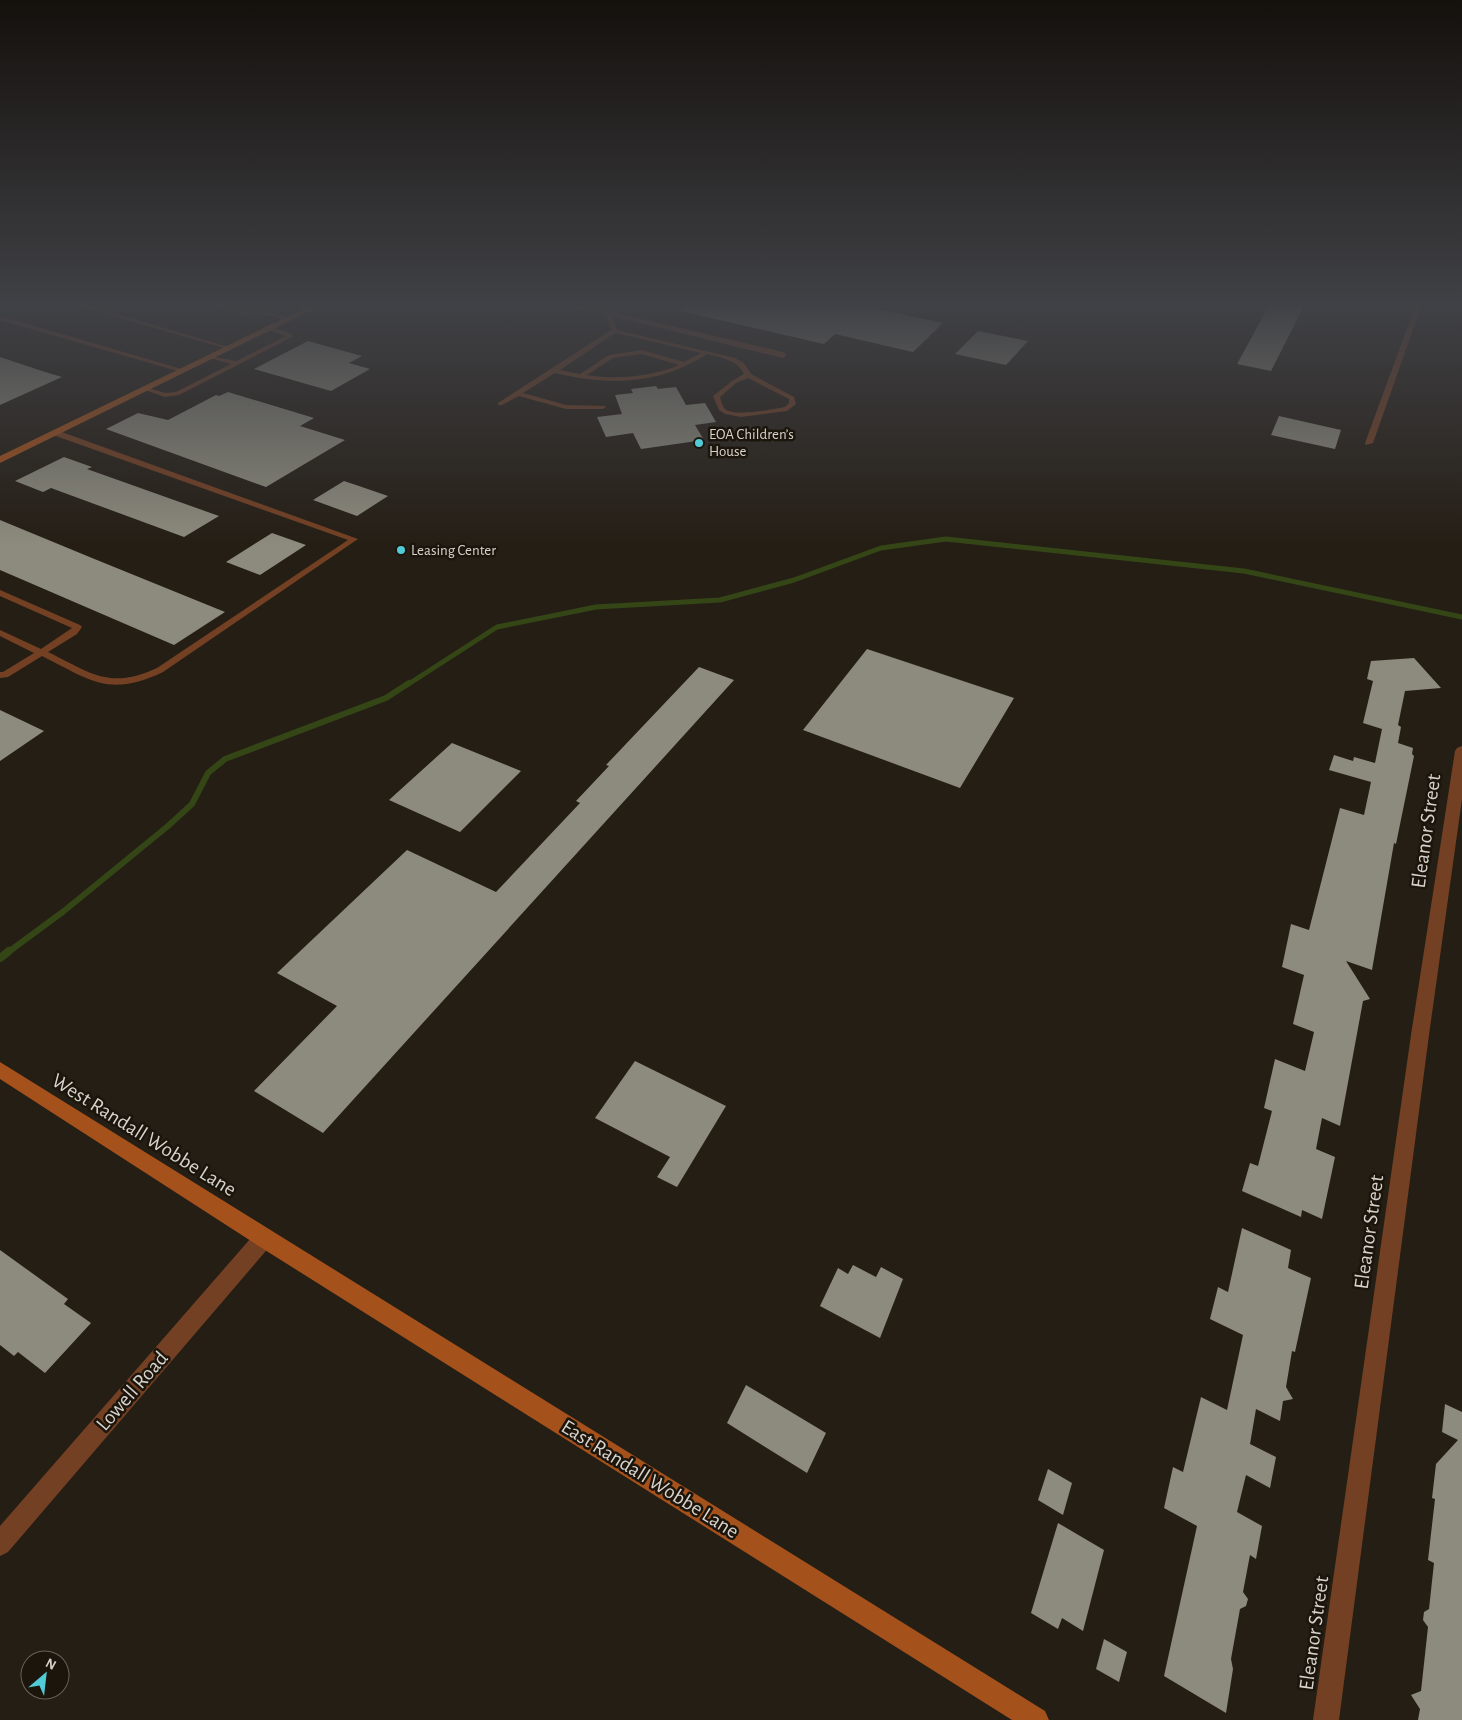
<svg xmlns="http://www.w3.org/2000/svg" width="1462" height="1720" font-family="'Alegreya Sans',sans-serif">
<style>
.lines{fill:none;stroke-linecap:round;stroke-linejoin:round}
.stream-far2{stroke:#344616;stroke-width:5}
.stream-far1{stroke:#344616;stroke-width:6}
.stream{stroke:#344616;stroke-width:8}
.building{fill:#8d8b7d}
.lane{fill:#744023;fill-rule:evenodd}
.street{fill:#744023;fill-rule:evenodd}
.secondary{fill:#a4511b;fill-rule:evenodd}
.poi-dot{fill:#52cbd8;stroke:#1b150c;stroke-width:2}
.labels{text-anchor:middle;dominant-baseline:central;stroke-width:5;stroke-linejoin:round;paint-order:stroke}
.far-poi-label{font-size:15px;fill:#d7d2cc;stroke:#1b150c;text-anchor:start}
.near-street-label{font-size:21px;fill:#d7d2cc;stroke:#1b150c}
</style>
<rect width="100%" height="100%" fill="#251e15"/>
<g class="lines">
<!-- stream-far2 -->
<path class="stream-far2" d="M407,685L497,627L596,607L720,600L794,580L881,548L946,539L1244,571L1462,617"/>
<!-- stream-far1 -->
<path class="stream-far1" d="M7,953L64,911L168,826L192,804L208,773L225,759L386,698L409,683"/>
<!-- stream -->
<path class="stream" d="M0,958L9,951"/>
</g>
<!-- building -->
<path class="building" d="M681,304H856L943,323L913,352L835,334L824,344L681,311Z
M1270,304H1305L1271,371L1237,364Z
M978,331L1028,341L1006,365L955,354Z
M308,341L362,356L349,363L370,369L331,391L254,369Z
M0,357L45,372L62,377L0,405Z
M656,386L658,389L676,387L686,405L705,403L716,422L695,425L704,440L641,449L633,433L606,437L597,417L622,414L615,395L633,393L631,389Z
M228,392L314,418L300,426L345,440L266,487L106,429L138,413L168,420L216,395L219,396Z
M1279,416L1341,430L1335,449L1271,435Z
M64,457L92,467L87,469L219,516L184,537L51,488L43,492L15,481Z
M344,481L359,486L388,496L357,516L313,500Z
M0,520L92,558L225,612L174,645L0,570Z
M272,533L306,545L260,575L226,562Z
M867,649L1014,698L960,788L803,730Z
M1414,658L1441,688L1405,691L1398,725L1401,727L1398,743L1413,748L1412,754L1414,756L1396,844L1394,843L1372,970L1346,961L1370,999L1363,1001L1340,1126L1322,1118L1316,1149L1335,1157L1322,1219L1302,1210L1301,1217L1242,1191L1250,1163L1258,1166L1272,1111L1264,1108L1275,1059L1305,1071L1314,1032L1293,1024L1304,975L1282,967L1291,924L1309,930L1340,808L1364,815L1371,782L1329,770L1334,755L1353,761L1354,757L1375,763L1382,729L1363,723L1373,681L1367,679L1371,661Z
M699,667L734,680L323,1133L254,1091L337,1006L277,973L407,850L496,892L580,803L576,801L609,766L606,765Z
M0,710L44,731L0,761Z
M452,743L521,771L460,832L389,800Z
M635,1061L726,1106L677,1187L657,1177L670,1157L595,1118Z
M1242,1228L1291,1250L1288,1268L1311,1278L1295,1352L1292,1351L1286,1387L1293,1399L1283,1401L1280,1421L1256,1409L1250,1444L1276,1457L1270,1488L1246,1475L1237,1512L1262,1526L1256,1559L1250,1555L1243,1592L1248,1599L1246,1606L1240,1609L1231,1659L1233,1669L1226,1713L1164,1676L1197,1526L1164,1508L1173,1467L1183,1472L1201,1397L1227,1410L1243,1335L1210,1319L1218,1287L1228,1292Z
M0,1250L68,1299L64,1304L91,1323L45,1373L18,1352L14,1356L0,1345Z
M853,1265L876,1277L881,1267L903,1279L880,1338L820,1306L838,1268L848,1274Z
M746,1385L826,1433L807,1473L727,1423Z
M1445,1404L1462,1412V1720H1418L1420,1709L1411,1695L1421,1691L1428,1627L1423,1620L1424,1612L1429,1609L1434,1563L1428,1560L1435,1499L1432,1498L1436,1464L1458,1440L1442,1432Z
M1048,1469L1072,1483L1063,1515L1038,1500Z
M1058,1523L1104,1550L1083,1631L1062,1618L1058,1629L1031,1613Z
M1104,1639L1127,1652L1119,1682L1096,1669Z"/>
<g class="lines">
<!-- lane -->
<path class="lane" d="M72,304H83L232,348L227,349Z
M208,304H219L242,311L260,310L294,319L291,321L260,314L242,315Z
M1416,304H1422L1373,443L1366,445L1365,443Z
M609,313L612,315L617,330L735,358L744,363L751,374L794,397L796,404L787,411L741,417L725,414L719,410L713,396L732,381L744,374C736,359 722,358 707,354C659,385 609,386 555,373L523,393L566,405L605,406L606,407L603,409H566L519,396L502,405H498V403L611,330L606,315ZM615,333L701,353L684,362L642,350L609,355L580,374L560,370ZM642,354L679,365C650,377 617,380 587,375L613,358ZM748,378L789,399V403L785,407C773,409 732,418 724,408C722,405 721,400 720,397L736,383Z
M0,316L185,370L186,371L181,372L0,320Z
M270,327L287,332L294,336L179,395L165,397L142,389L145,387L165,393L176,392L231,364L210,358V356L236,361L286,336L268,330V328Z
M53,431H59L358,539L163,672C109,698 90,680 42,656L8,677L0,678V672H3L34,653L0,636V630L41,649L72,628L0,596V590L80,625L82,627L77,634L48,652C91,673 109,690 157,668L348,540L53,435Z"/>
<!-- street -->
<path class="street" d="M561,304H577L783,352L787,355L783,358Z
M1462,746V799L1429,1035L1339,1720H1313L1411,1035L1455,751L1457,748Z
M264,1228L271,1231L274,1238L271,1245L8,1552L0,1556V1526L257,1231Z"/>
<!-- secondary -->
<path class="secondary" d="M313,304H324L0,463V456Z
M0,1062L1045,1711L1049,1720H1012L257,1245L0,1079Z"/>
</g>
<!-- sky -->
<linearGradient id="sky" x2="0" y2="1"><stop stop-color="#14100c"/><stop offset="0.56" stop-color="#404146"/><stop offset="1" stop-color="#404146" stop-opacity="0"/></linearGradient>
<rect width="1462" height="545" fill="url(#sky)"/>
<!-- markers -->
<g class="poi-dot">
<circle cx="699" cy="443" r="5"/>
<circle cx="401" cy="550" r="5"/>
</g>
<g class="labels">
<!-- far-poi labels -->
<g class="far-poi-label">
<text x="709" y="434">EOA Children’s<tspan x="709" dy="17">House</tspan></text>
<text x="411" y="550">Leasing Center</text>
</g>
<!-- near-street labels -->
<g class="near-street-label">
<text transform="translate(1426 831) rotate(-82)">Eleanor Street</text>
<text transform="translate(144 1135) rotate(32)">West Randall Wobbe Lane</text>
<text transform="translate(1369 1232) rotate(-82)">Eleanor Street</text>
<text transform="translate(132 1391) rotate(-49)">Lowell Road</text>
<text transform="translate(650 1479) rotate(32)">East Randall Wobbe Lane</text>
<text transform="translate(1314 1633) rotate(-82)">Eleanor Street</text>
</g>
</g>
<!-- north arrow -->
<g transform="translate(45 1675) rotate(28)"><circle r="24" fill="#1b150c" stroke="#666159"/>
<path d="M0-4L9 19L0 12L-9 19Z" fill="#52cbd8"/>
<text y="-8" font-size="14" font-weight="bold" text-anchor="middle" fill="#d7d2cc">N</text>
</g>
</svg>
